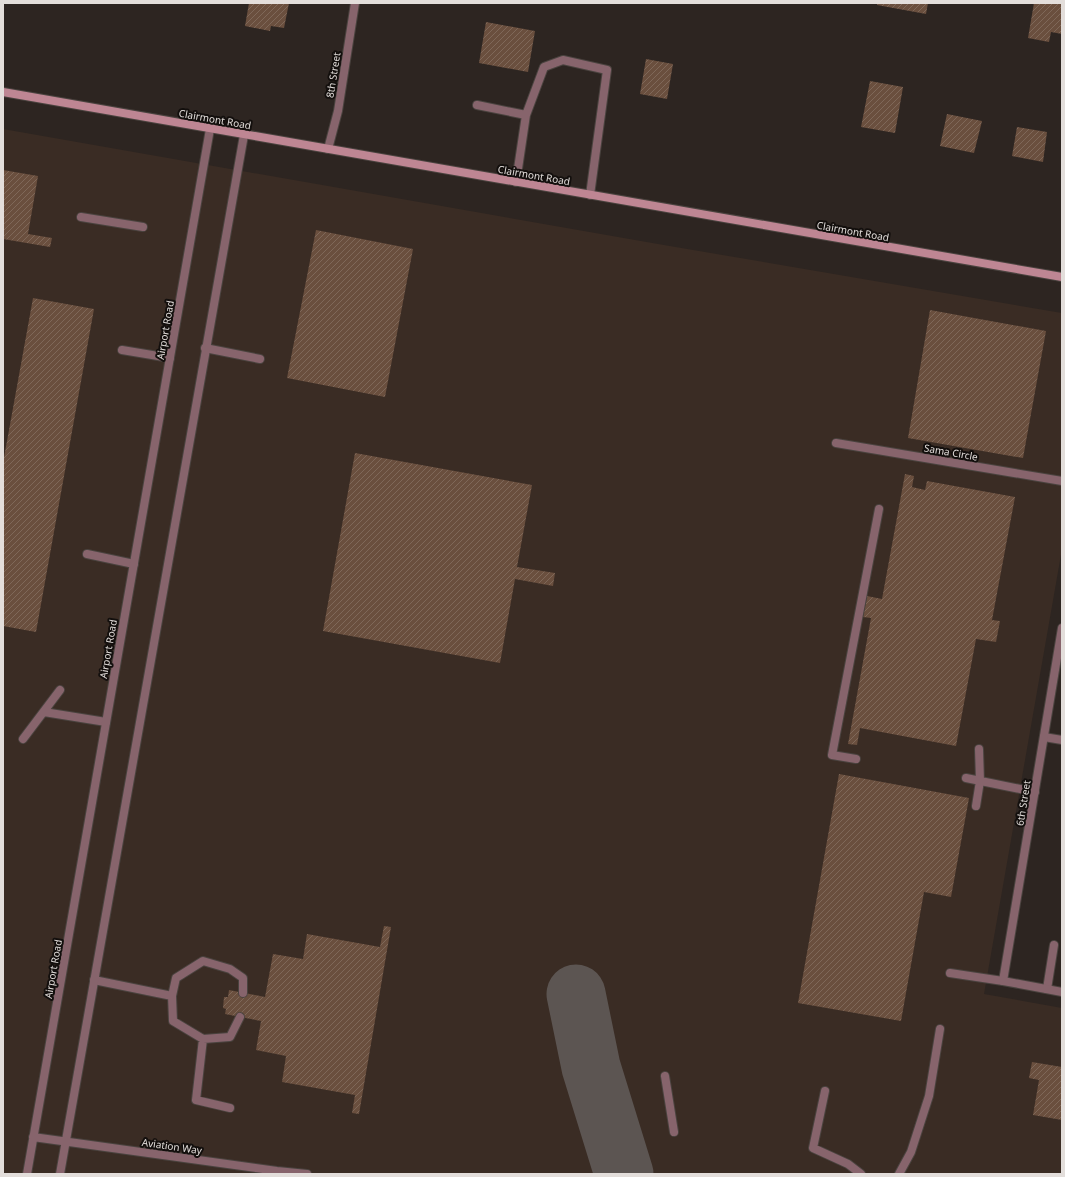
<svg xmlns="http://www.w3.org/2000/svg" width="1065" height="1177" font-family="'Noto Sans',sans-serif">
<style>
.built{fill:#3a2c24}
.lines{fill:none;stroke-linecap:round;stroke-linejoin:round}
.taxiway{stroke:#5c5552;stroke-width:59}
.building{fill:url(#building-hatch)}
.lane-casing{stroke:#4a433f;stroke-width:10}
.street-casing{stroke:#4a433f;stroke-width:10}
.secondary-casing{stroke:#4a433f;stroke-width:10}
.lane{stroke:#87646c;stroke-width:8}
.street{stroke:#87646c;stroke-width:8}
.secondary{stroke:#be8693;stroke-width:8}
.labels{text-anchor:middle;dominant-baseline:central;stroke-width:4;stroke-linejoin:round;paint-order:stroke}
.street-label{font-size:10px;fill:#e3dedb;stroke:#130f0d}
</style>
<defs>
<pattern id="building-hatch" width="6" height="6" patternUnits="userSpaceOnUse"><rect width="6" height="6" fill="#6a4f3e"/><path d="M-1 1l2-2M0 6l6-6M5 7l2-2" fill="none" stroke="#7f6859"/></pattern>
</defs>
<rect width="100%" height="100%" fill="#2d2521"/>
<!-- built -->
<path class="built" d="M3,129L658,244L1062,313V549L984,994L1062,1008V1174H3Z"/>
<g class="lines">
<!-- taxiway -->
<path class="taxiway" d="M576,994L591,1067L624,1174"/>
</g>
<!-- building -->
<path class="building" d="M249,3H289L284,28L271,26L270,31L245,26Z
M878,3H928L926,14L877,5Z
M1034,3H1062V34L1051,32L1049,42L1028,38Z
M486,22L535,31L528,72L479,63Z
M646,59L673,64L667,99L640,94Z
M870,81L903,87L895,133L861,127Z
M947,114L982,121L974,153L940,146Z
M1017,127L1047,132L1043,162L1012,156Z
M3,170L38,176L28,234L52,238L50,247L3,239Z
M316,230L413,249L385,397L287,378Z
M33,298L94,309L36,632L3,626V463Z
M930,310L1046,331L1023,458L908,438Z
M355,453L532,485L517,567L555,573L553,586L515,579L500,663L323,631Z
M905,474L914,476L912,487L925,490L927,481L1015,497L992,620L1000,621L996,642L976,639L956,746L860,728L857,745L848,744L871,618L863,617L867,596L882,599Z
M839,774L969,798L951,897L924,892L901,1021L798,1003Z
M384,926L391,927L359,1114L352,1113L355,1095L282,1082L286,1056L256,1050L261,1021L225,1014L226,1009L223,1008L224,997H228L229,990L265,997L273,954L303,959L307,934L380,947Z
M1032,1062L1062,1067V1120L1033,1115L1039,1080L1029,1078Z"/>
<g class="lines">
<!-- lane casing -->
<g class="lane-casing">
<path id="lane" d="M477,105L526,115L516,182
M526,115L544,67L563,60L607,70L590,195
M81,217L143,227
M205,348L260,359
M122,350L170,358
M87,554L134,564
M44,712L106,722
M1044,737L1062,740
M23,739L60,690
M856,759L832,755L879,509
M966,778L1035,792
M976,806L980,781L979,749
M950,973L1003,981
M94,980L172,996
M1047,989L1054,945
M240,1017L230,1037L203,1039L173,1021L172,996L176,978L203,961L230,969L243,978V993
M203,1039L196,1100L230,1108
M665,1076L674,1132
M825,1091L813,1148L848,1164L861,1174
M899,1174L911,1152L929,1096L940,1029"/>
</g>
<!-- street casing -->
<g class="street-casing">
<path id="street" d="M328,149L338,111L355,3
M836,443L1062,481
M1062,628L1003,981L1062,992
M33,1137L277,1171L307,1174
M27,1174L210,129
M60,1174L244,135"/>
</g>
<!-- secondary casing -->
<g class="secondary-casing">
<path id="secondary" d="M3,92L1062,277"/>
</g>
<!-- lane -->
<use href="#lane" class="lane"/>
<!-- street -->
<use href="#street" class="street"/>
<!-- secondary -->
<use href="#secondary" class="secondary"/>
</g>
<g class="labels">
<!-- street labels -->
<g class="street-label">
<text transform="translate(333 75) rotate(-81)">8th Street</text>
<text transform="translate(215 119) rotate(10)">Clairmont Road</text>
<text transform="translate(534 175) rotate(10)">Clairmont Road</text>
<text transform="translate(853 231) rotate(10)">Clairmont Road</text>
<text transform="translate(165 330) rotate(-80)">Airport Road</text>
<text transform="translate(951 452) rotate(10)">Sama Circle</text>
<text transform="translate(108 649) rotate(-80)">Airport Road</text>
<text transform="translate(1023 803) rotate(-81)">6th Street</text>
<text transform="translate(53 969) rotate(-80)">Airport Road</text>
<text transform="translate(172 1146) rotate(8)">Aviation Way</text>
</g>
</g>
<!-- border -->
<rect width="1065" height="1177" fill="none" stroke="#e3dedb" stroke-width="8"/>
</svg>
